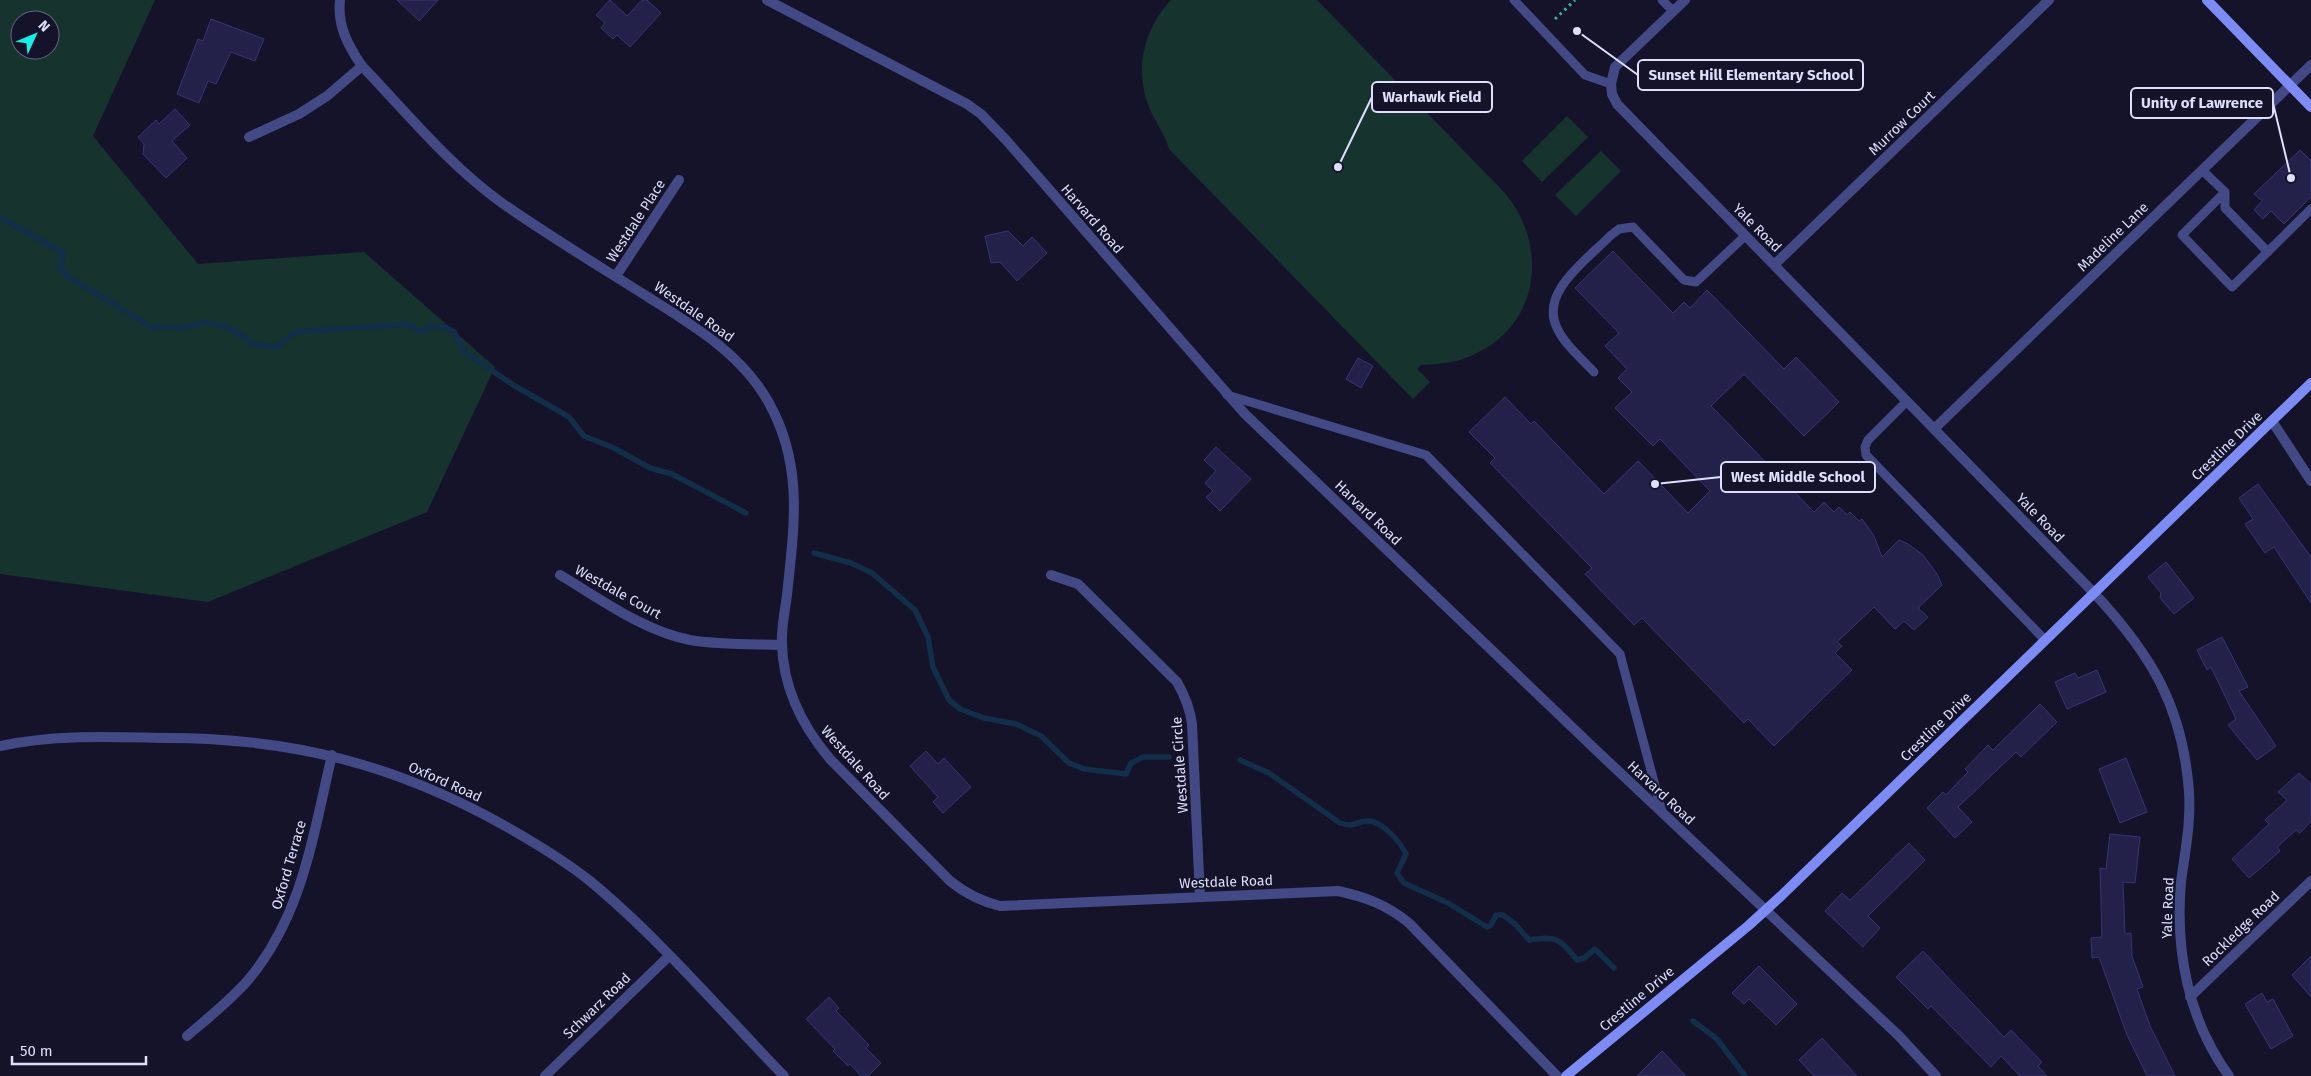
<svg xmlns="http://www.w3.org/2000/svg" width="2311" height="1076" font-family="'Fira Sans',sans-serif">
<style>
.green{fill:#17332e;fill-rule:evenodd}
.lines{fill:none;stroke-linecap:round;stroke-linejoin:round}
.stream{stroke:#122e49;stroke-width:5.5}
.building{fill:#232149;stroke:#383473}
.path{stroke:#3bb49c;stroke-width:3;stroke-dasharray:2.5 4;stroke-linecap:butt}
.lane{stroke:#424985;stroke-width:9}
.street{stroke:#424985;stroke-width:10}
.secondary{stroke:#7d8bf5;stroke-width:10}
.labels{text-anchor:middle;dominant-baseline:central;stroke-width:4;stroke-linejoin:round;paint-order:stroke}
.street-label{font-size:14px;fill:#dedffd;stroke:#14132a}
.leader{fill:none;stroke:#dedffd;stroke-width:2}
.callout-dot{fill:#dedffd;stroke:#14132a;stroke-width:2}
.callout{fill:#14132a;stroke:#dedffd;stroke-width:2}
.callout-label{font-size:15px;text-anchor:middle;font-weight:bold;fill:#dedffd}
</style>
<rect width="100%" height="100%" fill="#14132a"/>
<!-- green -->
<path class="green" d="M0,0H155L93,136L198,264L364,252L495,367L427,512L208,602L0,574ZM20,20H50V50H20Z
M1171,0H1317L1504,192C1549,245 1541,325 1473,355C1456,363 1439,364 1421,365L1417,369L1430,382L1413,399L1169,149C1165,134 1155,122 1149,107C1134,70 1144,28 1171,0Z
M1567,116L1588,137L1542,182L1522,161Z
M1601,151L1621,171L1576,216L1555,195Z"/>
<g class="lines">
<!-- stream -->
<path class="stream" d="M0,217L63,253L60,268L70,278L152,327L182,328L205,322L227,327L256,345L277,347L294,332L408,324L421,332L431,326L445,327L454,332L464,352L515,386L569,417L584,436L614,448L650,468L672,474L746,513
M814,553L851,563L872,573L915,610L928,637L933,667L949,700L960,709L984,718L1016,724L1041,736L1069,763L1084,769L1126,774L1131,763L1143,757H1169
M1240,760L1269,773L1340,823C1356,828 1354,822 1367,821C1382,820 1400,842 1406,854L1397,873L1404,883L1448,903L1487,927L1491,925L1496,915H1503L1516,925L1529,940C1557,936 1559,938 1577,960L1584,958L1595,949L1614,968
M1693,1021L1717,1039L1745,1076"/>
</g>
<!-- building -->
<path class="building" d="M397,0H438L419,21Z
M610,0L627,16L642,0H647L661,13L630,47L617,35L613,39L601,28L605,23L596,15Z
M211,19L264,39L255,61L231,52L216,84L208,81L199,103L177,94L198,39L203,41Z
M175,109L190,125L172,141L187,158L166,178L143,154L144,144L138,137L156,120L159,124Z
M2300,150L2311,161V197L2284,224L2271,211L2263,219L2254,210L2262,201L2254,194Z
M1008,231L1023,246L1032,237L1047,253L1017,281L1000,262L991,263L985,236Z
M1613,251L1673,313L1684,302L1690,308L1707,290L1784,369L1796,357L1839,402L1804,436L1744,374L1711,406L1814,512L1824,502L1834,512L1839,507L1847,515L1850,512L1859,521L1862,519L1874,536L1882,557L1899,540L1908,544L1923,555L1937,574L1942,585L1918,608L1928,617L1914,630L1904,621L1895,629L1874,607L1837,642L1842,646L1835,653L1852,670L1774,746L1748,719L1744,723L1642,618L1634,625L1585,574L1592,568L1490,463L1495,458L1469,432L1505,397L1531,424L1534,421L1604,494L1638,461L1688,513L1710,491L1660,439L1653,446L1615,408L1632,392L1618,378L1627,369L1605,346L1619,333L1575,288Z
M1358,358L1373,366L1361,388L1346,379Z
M1216,447L1251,479L1220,511L1206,497L1213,491L1205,483L1216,471L1204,460Z
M2258,484L2311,557V603L2274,547L2265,553L2245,524L2253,519L2239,498Z
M2166,562L2194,598L2174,614L2160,598L2161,593L2148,577Z
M2222,637L2248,687L2239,691L2276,746L2257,760L2228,725L2236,719L2211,667L2207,670L2197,650Z
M2097,670L2106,692L2067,709L2055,682L2075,673L2078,678Z
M2040,704L2057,722L2021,757L2016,752L1958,807L1972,822L1955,838L1927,808L1943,792L1946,795L1968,772L1965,769L1988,745L1993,750Z
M926,751L938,764L944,758L971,787L943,813L933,802L938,797L910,766Z
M2126,758L2147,812L2120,823L2099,769Z
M2299,773L2311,784V821L2300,833L2296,830L2277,847L2280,851L2249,878L2232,859L2269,824L2265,820L2287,800L2278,792Z
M2110,834L2140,837L2135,883L2123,882L2125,934L2131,933L2132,956L2143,987L2137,989L2150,1026L2175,1076H2147L2127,1035L2099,957L2092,958L2091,938L2102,937L2100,868L2106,869Z
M1909,843L1925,860L1868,916L1880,928L1863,947L1825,911L1842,893L1850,900Z
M1923,951L2004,1037L2011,1030L2042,1062L2038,1066L2047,1076H2020L2001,1056L1991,1067L1931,1006L1928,1009L1896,977Z
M2311,956V997L2292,975Z
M1759,966L1797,1004L1776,1025L1749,999L1744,1004L1732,993Z
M2262,993L2267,1002L2273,999L2293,1036L2271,1049L2245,1004Z
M829,997L839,1008L836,1011L869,1045L866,1048L881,1063L868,1076H861L850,1064L848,1066L833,1051L835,1049L806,1019Z
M1822,1038L1857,1076H1814L1799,1060Z
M1662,1051L1686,1076H1637Z"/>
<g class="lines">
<!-- path -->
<path class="path" d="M1555,19L1575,0"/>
<!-- lane -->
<path class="lane" d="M1514,0L1585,75L1611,84
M1662,0L1673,11
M2202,170L2225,192V208L2268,252
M2225,192L2182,235L2232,287L2311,209
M1594,372C1581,358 1565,345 1557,328C1539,292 1588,259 1610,236L1619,229L1633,227L1684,280L1696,282L1745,236
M1227,395L1426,455L1620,654L1662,812
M1907,401L1868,440L1865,447L1866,455L2045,640"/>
<!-- street -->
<path class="street" d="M340,0C337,25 348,46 362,66C407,113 449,165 502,203C549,236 599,266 648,297C694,326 742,354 769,403C804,466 794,527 787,595C785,611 781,628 782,644C783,688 803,727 830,759L950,881C966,894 980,901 1000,906L1338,891C1366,897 1387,905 1409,923L1557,1076
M767,0L967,104L981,114L1006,140L1245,414L1597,751L1899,1036L1936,1076
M1685,0L1615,67L1611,84L1612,94L1617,104L2094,593C2151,654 2183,707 2189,792C2191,823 2185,852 2181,882C2175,950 2188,1020 2229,1076
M249,137L299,114L327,96L362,66
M1774,265L2049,0
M616,276L679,180
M2272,421L2311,481
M1934,429L2311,65
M560,575C601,599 643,631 690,640C720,645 751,644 782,645
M1051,575L1078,584L1177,682C1185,696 1190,708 1192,724L1200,897
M0,746C55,734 111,737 166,738C293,738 397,765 507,827C535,843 564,860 590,881C658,937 722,1012 784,1076
M2190,997L2311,881
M187,1036C208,1018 231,1000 249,979C303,914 313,835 332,755
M545,1076L669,956"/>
<!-- secondary -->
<path class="secondary" d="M2207,0L2311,107
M1566,1076L1748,926L1781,896L2311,383"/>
</g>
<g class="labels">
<!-- street labels -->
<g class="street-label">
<text transform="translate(1902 123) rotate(-44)">Murrow Court</text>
<text transform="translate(1092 219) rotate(49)">Harvard Road</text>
<text transform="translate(636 221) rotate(-57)">Westdale Place</text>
<text transform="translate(1757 228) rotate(45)">Yale Road</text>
<text transform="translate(2113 237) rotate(-44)">Madeline Lane</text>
<text transform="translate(694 312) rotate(35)">Westdale Road</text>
<text transform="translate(2227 446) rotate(-44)">Crestline Drive</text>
<text transform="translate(1368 513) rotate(44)">Harvard Road</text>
<text transform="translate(2040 518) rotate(46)">Yale Road</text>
<text transform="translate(618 592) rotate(29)">Westdale Court</text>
<text transform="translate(1936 727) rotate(-44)">Crestline Drive</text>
<text transform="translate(855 763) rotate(48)">Westdale Road</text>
<text transform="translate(1180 765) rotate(-94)">Westdale Circle</text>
<text transform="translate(445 782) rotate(24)">Oxford Road</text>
<text transform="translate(1661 793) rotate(43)">Harvard Road</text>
<text transform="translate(289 865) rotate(-74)">Oxford Terrace</text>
<text transform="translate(1226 882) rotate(-2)">Westdale Road</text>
<text transform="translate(2168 908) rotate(-88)">Yale Road</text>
<text transform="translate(2241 929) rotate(-44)">Rockledge Road</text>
<text transform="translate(1637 999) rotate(-40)">Crestline Drive</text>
<text transform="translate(597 1006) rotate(-44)">Schwarz Road</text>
</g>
</g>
<!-- callouts -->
<path class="leader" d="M1577 31L1638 75M1338 167L1372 97M2291 178L2273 103M1655 484L1721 477"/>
<g class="callout-dot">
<circle cx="1577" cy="31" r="5"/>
<circle cx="1338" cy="167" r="5"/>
<circle cx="2291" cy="178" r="5"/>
<circle cx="1655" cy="484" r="5"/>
</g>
<g class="callout">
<rect x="1638" y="60" width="225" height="30" rx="5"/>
<rect x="1372" y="82" width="120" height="30" rx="5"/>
<rect x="2131" y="88" width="142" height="30" rx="5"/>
<rect x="1721" y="462" width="154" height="30" rx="5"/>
</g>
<g class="callout-label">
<text x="1751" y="80">Sunset Hill Elementary School</text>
<text x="1432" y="102">Warhawk Field</text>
<text x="2202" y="108">Unity of Lawrence</text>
<text x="1798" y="482">West Middle School</text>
</g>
<!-- north arrow -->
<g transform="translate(35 35) rotate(46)"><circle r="24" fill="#14132a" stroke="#65657e"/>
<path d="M0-4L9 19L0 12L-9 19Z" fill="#19eee5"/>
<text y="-8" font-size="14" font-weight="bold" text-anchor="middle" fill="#dedffd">N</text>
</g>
<!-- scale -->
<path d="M12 1056v8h134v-8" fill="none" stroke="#dedffd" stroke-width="2.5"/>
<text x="20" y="1056" font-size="15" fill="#dedffd" stroke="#14132a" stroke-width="4" paint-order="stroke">50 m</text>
</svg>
